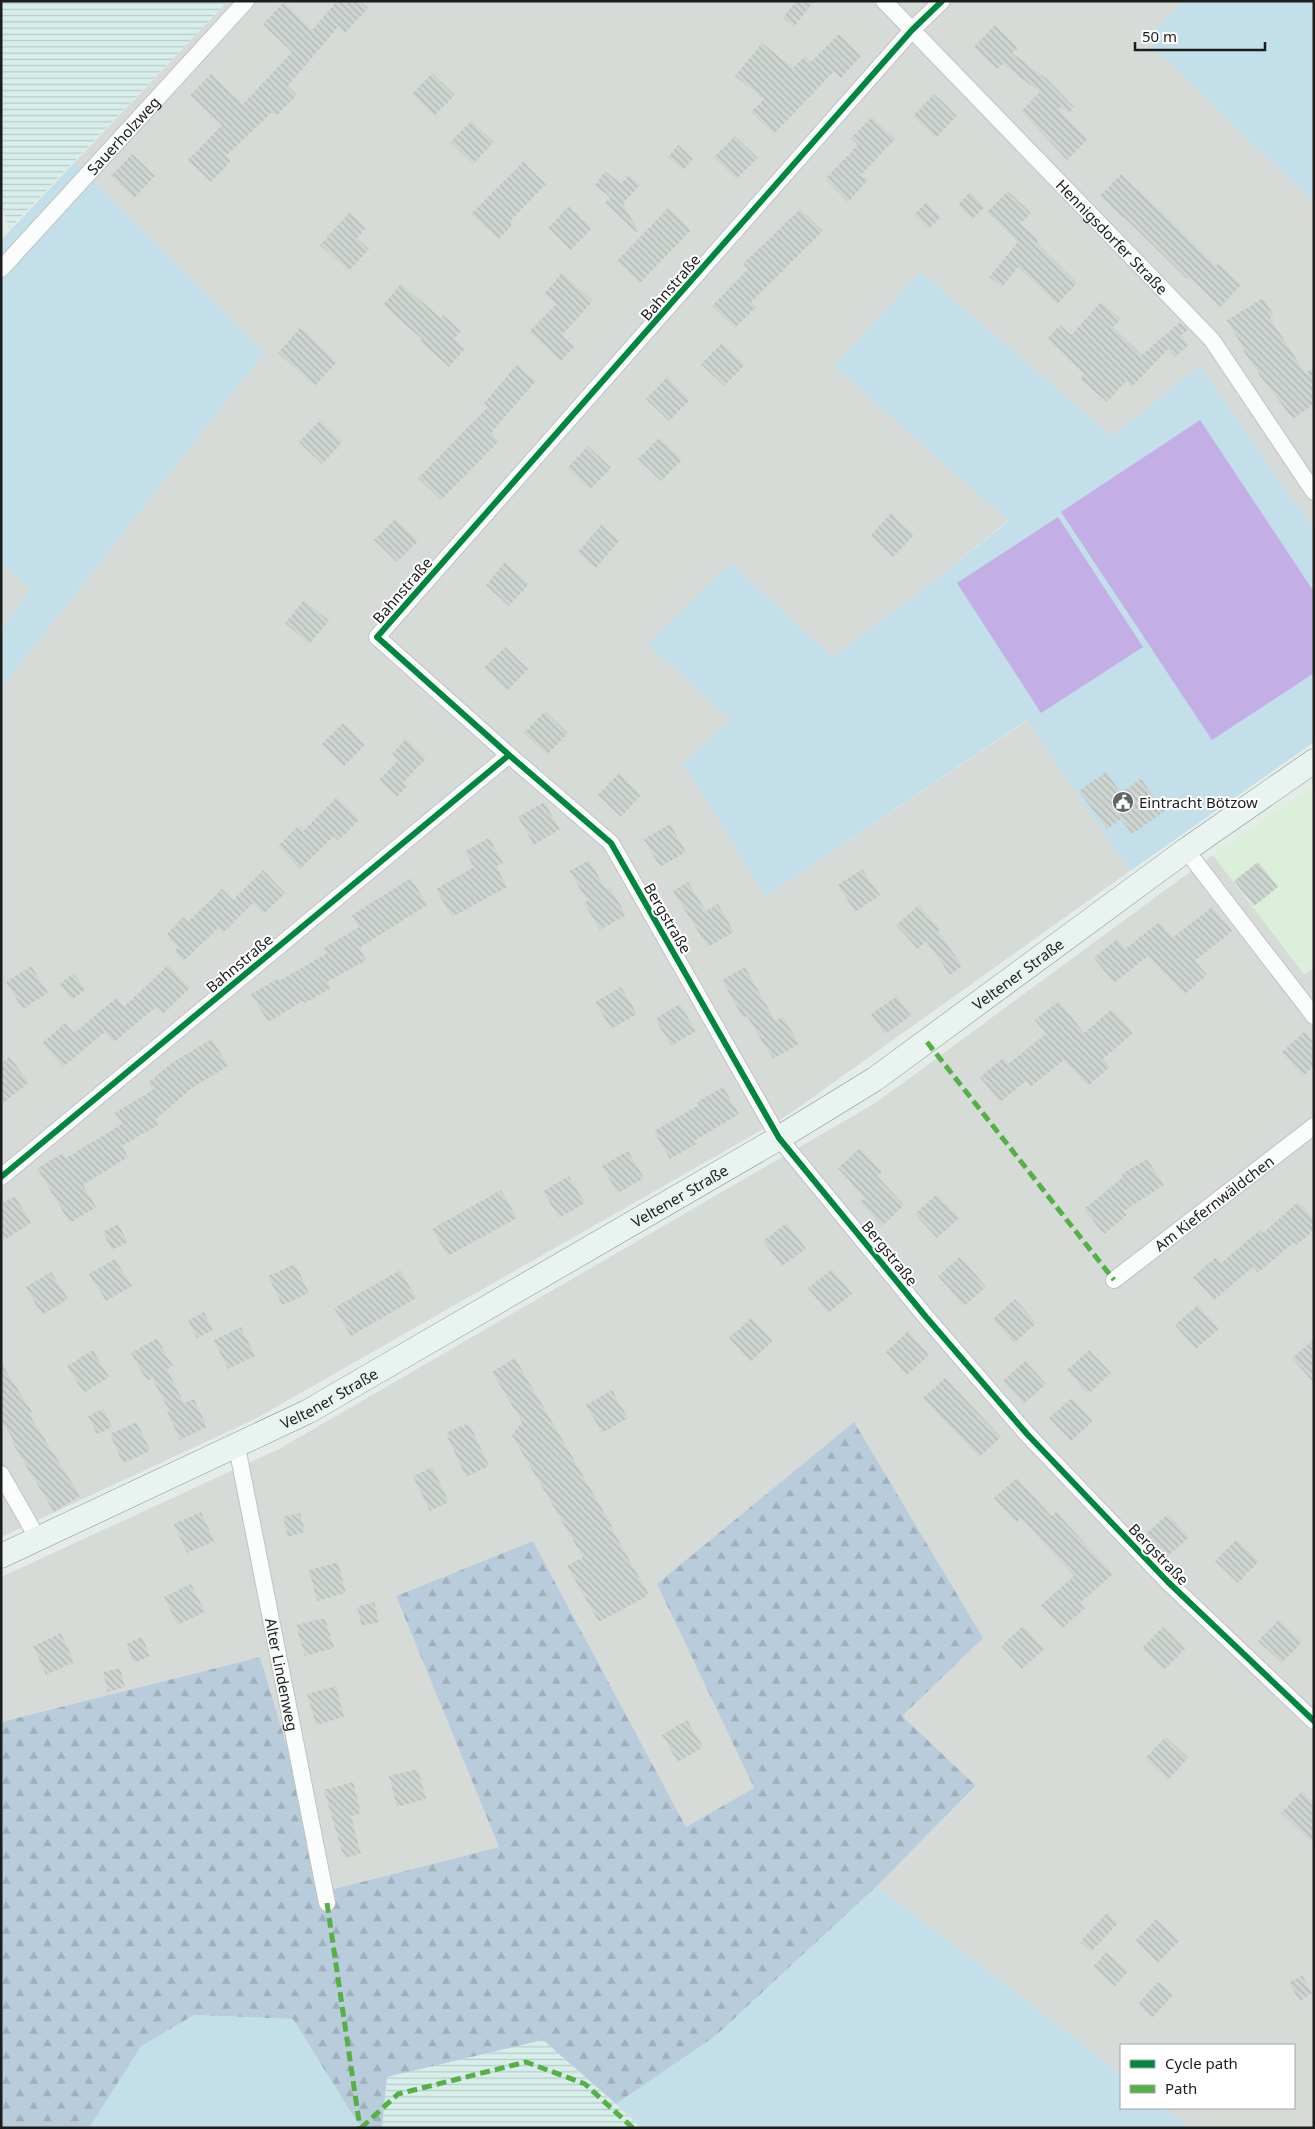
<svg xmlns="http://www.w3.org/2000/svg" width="1315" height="2129" font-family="'Noto Sans',sans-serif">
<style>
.residential{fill:#d7dbd8}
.commercial{fill:#dcefdb}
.farmland{fill:url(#farmland-rules)}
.grass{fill:#c2dfea}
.forest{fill:url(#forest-firs)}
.pitch{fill:#c3aee5}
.building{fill:url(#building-back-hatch)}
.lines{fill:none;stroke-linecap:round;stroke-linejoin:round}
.minor-casing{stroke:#c0c3c1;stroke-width:18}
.secondary-casing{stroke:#7c9793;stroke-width:25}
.minor{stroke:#fbfcfc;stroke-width:16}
.secondary{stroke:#e9f4f1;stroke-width:24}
.quiet{stroke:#55b145;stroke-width:5;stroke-dasharray:10 5;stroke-linecap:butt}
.cycleway-casing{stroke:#fff;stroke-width:9}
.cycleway{stroke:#00873e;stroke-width:6}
.labels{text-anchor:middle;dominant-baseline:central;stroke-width:4;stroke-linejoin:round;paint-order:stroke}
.street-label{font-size:15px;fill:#1d1d1d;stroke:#fff}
.poi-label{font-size:15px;fill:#1d1d1d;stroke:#fff;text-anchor:start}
</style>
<defs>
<pattern id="farmland-rules" width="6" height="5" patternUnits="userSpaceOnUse" patternTransform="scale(1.25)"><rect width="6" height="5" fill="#d7eeea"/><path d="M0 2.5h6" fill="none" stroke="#b8ccc8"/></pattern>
<pattern id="forest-firs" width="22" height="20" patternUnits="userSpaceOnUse" patternTransform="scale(1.25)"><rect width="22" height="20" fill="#b9ccdb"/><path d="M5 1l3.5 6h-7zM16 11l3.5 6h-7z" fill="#9fafbc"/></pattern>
<pattern id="building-back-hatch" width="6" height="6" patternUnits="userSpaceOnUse" patternTransform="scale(1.25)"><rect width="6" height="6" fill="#ced5d1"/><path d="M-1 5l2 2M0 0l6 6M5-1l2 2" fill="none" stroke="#b0b6b3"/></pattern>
</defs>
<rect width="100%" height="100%" fill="#e5ece8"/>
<!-- residential -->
<path class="residential" d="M228,1H1184L1145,39L1314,203V530L1200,366L1112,436L921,272L834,366L1009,520L934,581L832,657L731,563V720L766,896L1028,720L1130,871L788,1115L255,1419L1,1537V689L264,353L75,162Z
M1,563L30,589L1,630Z
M1213,855L1304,974L1314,968V2128H1190L1164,2108H1294V2045H1121V2074L877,1886L976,1787L657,1584L754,1788L686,1827L533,1541L396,1596L499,1847L330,1890L260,1657L1,1722V1577L279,1449L877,1102Z"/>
<!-- commercial -->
<path class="commercial" d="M1314,785V968L1305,974L1213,855Z"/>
<!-- farmland -->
<path class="farmland" d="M1,1H228L9,229L1,203Z
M543,2040L642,2128H382L387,2077Z"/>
<!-- grass -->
<path class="grass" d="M1184,1H1314V203L1145,39Z
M75,162L264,353L1,689V630L30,589L1,563V240Z
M921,272L1112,436L1200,366L1314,530V742L1130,871L1027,720L766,896L683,763L731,720L648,644L731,563L832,657L934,581L1009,521L834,366Z
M877,1886L1121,2074V2108H1164L1190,2128H642L616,2104L714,2037Z
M194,2015L293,2019L357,2122L366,2128H89L141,2045Z"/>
<!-- forest -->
<path class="forest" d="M854,1422L983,1638L902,1716L976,1786L877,1886L714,2037L616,2104L543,2040L387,2077L382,2128H366L357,2122L293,2019L194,2015L141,2046L89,2128H1V1722L260,1657L330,1890L499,1847L396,1596L533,1541L686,1827L754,1788L657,1584Z"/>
<!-- pitch -->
<path class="pitch" d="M1200,420L1314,592V673L1212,740L1061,512Z
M1058,517L1143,647L1041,713L957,583Z"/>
<!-- building -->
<path class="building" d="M337,1H360L368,8L345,33L338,27L288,86L297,95L276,116L272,112L226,156L231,161L211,182L188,160L222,125L190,95L211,74L243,104L292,52L263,24L284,2L312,30Z
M796,1H814L794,27L783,18Z
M995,25L1018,48L1012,53L1047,79L1074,107L1069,113L1060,107L1058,109L1088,139L1067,160L1021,111L1040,92L1003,64L997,69L974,47Z
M839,34L861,56L841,78L834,71L774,134L751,112L764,99L735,76L762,43L793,68L805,56L811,62Z
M432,73L455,95L434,116L412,94Z
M934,94L957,116L936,138L913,116Z
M872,117L895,139L862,174L868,180L848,202L825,179L858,145L851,138Z
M471,121L494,142L473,164L450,142Z
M735,136L758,158L736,179L714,157Z
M678,145L693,159L683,170L668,157Z
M132,154L155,176L134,198L111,176Z
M523,162L546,184L510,221L513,224L499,239L471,214Z
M605,171L621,184L629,175L640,185L623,203L638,231L636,232L605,203L610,197L595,185Z
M1121,174L1154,206L1155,205L1216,266L1218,263L1241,285L1220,307L1189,277L1187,279L1124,217L1123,218L1100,196Z
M1008,191L1031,213L1020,224L1039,240L1037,243L1077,283L1057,304L1018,267L1002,287L989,277L1018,242L987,212Z
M970,192L985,207L972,219L958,205Z
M926,202L941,217L929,229L914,215Z
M569,206L592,228L571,250L548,228Z
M668,208L691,230L640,283L617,261Z
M800,209L823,231L751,302L756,307L735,328L712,306L748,269L743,264Z
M349,213L366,228L357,238L369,249L349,271L320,245Z
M562,273L593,301L562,335L574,347L561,361L529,332L556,304L544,294Z
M401,284L441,318L443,315L461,331L454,339L465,349L449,367L420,341L422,339L383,305Z
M1263,298L1274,316L1270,318L1305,373L1314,367V404L1293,419L1263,380L1243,350L1244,349L1227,320Z
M1101,302L1121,319L1113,327L1142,355L1180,322L1188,329L1181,336L1189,345L1175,357L1168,349L1132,387L1126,381L1107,402L1080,379L1084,374L1047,339L1060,325L1071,335Z
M300,328L337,362L315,386L278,353Z
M722,343L745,365L724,386L701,364Z
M517,365L536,381L491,433L499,441L441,500L418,478L488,407L484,403Z
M667,377L690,400L669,421L646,399Z
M320,420L343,442L322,464L299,442Z
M659,438L682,460L661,481L638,459Z
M588,446L611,468L590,490L567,468Z
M891,513L914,535L893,557L871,535Z
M395,519L418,541L397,562L374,540Z
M601,525L619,541L596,568L578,552Z
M505,562L529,584L509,606L486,585Z
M304,600L329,621L309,644L285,623Z
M505,647L528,669L507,691L484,668Z
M545,711L568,733L547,755L524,733Z
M343,723L365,745L344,766L322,744Z
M406,739L426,758L403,783L407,786L397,797L379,780L398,760L392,754Z
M1106,772L1121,793L1141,779L1165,811L1132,834L1121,819L1107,829L1079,791Z
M619,773L641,795L621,817L598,795Z
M337,797L359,820L338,841L334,836L300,869L278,846L299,825L304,830Z
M544,802L560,829L534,845L518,817Z
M670,824L686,852L660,867L644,839Z
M489,838L503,863L496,866L507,887L452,917L436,889L474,867L465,851Z
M589,860L606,889L610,888L626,915L600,930L584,903L587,901L570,871Z
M1258,862L1278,887L1254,906L1234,881Z
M862,869L880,895L855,912L838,885Z
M263,870L285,893L264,914L253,903L223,933L218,928L184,961L174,951L178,948L167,934L183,917L188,922L222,889L233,900Z
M411,878L427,905L359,948L366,960L327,982L331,988L305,1003L303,1001L268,1022L251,994L277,979L279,981L327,953L324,948L359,927L352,915Z
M688,882L706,911L718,904L734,932L708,947L673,891Z
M919,905L940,929L938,931L962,966L950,975L926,941L918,949L896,925Z
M1212,907L1232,931L1195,961L1207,975L1185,994L1148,956L1114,983L1094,958L1117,939L1125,949L1159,922L1172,938Z
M168,965L190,988L163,1014L156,1007L114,1042L105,1032L63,1067L42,1043L65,1023L74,1033L116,998L124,1007Z
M31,966L48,993L23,1009L6,982Z
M745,967L775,1021L783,1017L799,1044L773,1059L747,1016L743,1018L722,980Z
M73,973L86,989L72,1000L60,984Z
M621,987L637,1014L611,1029L595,1002Z
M897,996L911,1016L885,1034L871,1014Z
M1059,1001L1084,1033L1112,1009L1133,1033L1103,1059L1110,1067L1088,1086L1064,1060L1030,1087L1026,1081L1000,1102L980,1077L1003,1058L1008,1064L1046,1034L1035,1020Z
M680,1004L696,1031L671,1046L655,1019Z
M1304,1032L1314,1043V1066L1303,1076L1282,1052Z
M212,1039L228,1066L192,1088L155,1120L158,1125L122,1146L128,1157L83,1185L96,1207L70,1223L37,1168L63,1153L66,1158L122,1124L115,1113L154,1089L148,1083L173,1062Z
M9,1057L29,1082L1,1105V1064Z
M723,1087L739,1114L694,1141L696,1144L670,1159L654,1131L699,1105L697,1102Z
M860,1148L882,1172L877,1176L904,1205L882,1226L860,1202L865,1198L838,1168Z
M628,1151L644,1178L618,1193L602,1166Z
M1147,1159L1164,1185L1124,1211L1127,1215L1104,1234L1084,1209L1123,1177L1122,1174Z
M569,1176L585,1203L559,1218L543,1191Z
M501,1190L517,1218L448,1256L432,1229Z
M937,1194L959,1218L937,1238L915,1214Z
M15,1196L31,1223L6,1239L1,1231V1204Z
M1298,1202L1314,1219V1230L1297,1245L1294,1242L1258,1273L1253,1267L1214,1300L1193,1277L1216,1257L1221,1263L1260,1230L1263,1233Z
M787,1223L806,1249L782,1266L763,1241Z
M118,1224L128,1242L112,1250L103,1232Z
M960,1257L986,1287L964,1306L938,1276Z
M115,1259L132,1286L106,1301L89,1274Z
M295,1264L309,1293L282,1305L268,1276Z
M832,1269L852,1294L828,1313L808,1288Z
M400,1270L416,1298L351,1336L334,1308Z
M51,1272L68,1299L42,1315L26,1287Z
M1015,1299L1036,1323L1014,1343L993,1319Z
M1198,1305L1219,1329L1196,1349L1175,1325Z
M204,1312L213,1330L197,1338L188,1320Z
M751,1318L773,1341L750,1362L729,1338Z
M241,1327L255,1356L228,1369L214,1340Z
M908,1331L929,1355L907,1375L886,1352Z
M157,1338L173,1366L167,1369L184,1403L194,1399L207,1427L180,1440L167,1411L169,1410L152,1378L147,1381L131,1353Z
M1314,1339V1383L1292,1358Z
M93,1350L109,1377L84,1393L67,1366Z
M1089,1350L1111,1373L1088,1394L1067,1370Z
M515,1358L612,1526L611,1527L649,1595L599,1622L567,1566L583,1557L512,1435L522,1422L492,1372Z
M1025,1361L1046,1384L1024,1404L1003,1381Z
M1,1363L32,1412L29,1414L80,1496L54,1512L12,1442L14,1441L1,1420Z
M945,1378L1001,1437L979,1457L923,1398Z
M612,1390L628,1418L602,1433L586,1405Z
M1072,1398L1093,1421L1071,1441L1049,1418Z
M103,1409L112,1427L97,1434L88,1416Z
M137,1422L150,1451L123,1463L110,1434Z
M469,1423L489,1466L466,1477L446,1433Z
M432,1467L449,1502L430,1511L413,1476Z
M1017,1478L1051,1516L1056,1512L1113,1574L1080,1603L1085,1608L1063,1628L1041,1605L1074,1576L1021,1518L1016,1522L994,1498Z
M201,1512L214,1541L187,1553L174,1524Z
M300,1513L305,1532L288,1537L283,1517Z
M1168,1514L1189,1537L1167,1557L1146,1534Z
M1236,1540L1259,1561L1238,1583L1215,1561Z
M338,1562L346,1593L317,1601L309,1570Z
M191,1584L205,1612L178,1625L164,1597Z
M374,1602L379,1622L362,1626L357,1607Z
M325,1618L334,1648L305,1656L296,1625Z
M1279,1620L1302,1642L1282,1663L1258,1641Z
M1023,1626L1044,1649L1022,1669L1001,1646Z
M1163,1627L1185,1649L1164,1670L1142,1648Z
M61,1633L74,1662L46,1675L33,1646Z
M142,1637L150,1656L134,1663L126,1644Z
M120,1668L125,1687L108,1692L103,1672Z
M336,1686L344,1717L316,1725L307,1694Z
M687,1720L703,1747L678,1762L662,1735Z
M1166,1737L1188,1758L1168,1780L1145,1758Z
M418,1769L426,1799L397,1807L389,1776Z
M353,1782L361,1813L351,1816L361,1854L344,1858L324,1790Z
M1302,1791L1314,1803V1844L1281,1813Z
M1107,1913L1118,1923L1091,1952L1080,1942Z
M1156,1919L1179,1941L1158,1963L1135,1941Z
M1106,1952L1128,1972L1115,1986L1093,1967Z
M1302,1975L1312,1993L1300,2001L1289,1983Z
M1158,1982L1173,1995L1152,2018L1138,2004Z"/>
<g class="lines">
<!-- minor casing -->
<g class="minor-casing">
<g id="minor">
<path id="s1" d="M884,1L1212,340L1314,492"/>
<path id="s2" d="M1,269L246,1"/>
<path d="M509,755L611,843L779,1138L926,1317L1027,1434L1168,1582L1314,1721"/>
<path d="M1186,850L1314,1016"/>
<path d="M1,1177L509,755L377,637L912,30L942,1"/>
<path id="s3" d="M1114,1280L1314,1126"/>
<path id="s4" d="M237,1447L327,1903"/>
<path d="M1,1474L38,1539"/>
</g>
</g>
<!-- secondary casing -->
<g class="secondary-casing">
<g id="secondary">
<path id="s5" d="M1,1556L309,1411L779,1138L875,1079L1186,850L1314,761"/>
</g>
</g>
<!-- minor -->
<use href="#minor" class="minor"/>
<!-- secondary -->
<use href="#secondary" class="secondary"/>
<!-- quiet -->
<path class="quiet" d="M927,1042L1114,1280
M327,1903L360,2128
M361,2128L398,2094L526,2062L585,2084L633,2128"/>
<!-- cycleway casing -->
<g class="cycleway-casing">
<path id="cycleway" d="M509,755L611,843L779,1138L926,1317L1027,1434L1168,1582L1314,1721
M1,1177L509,755L377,637L912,30L942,1"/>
</g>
<!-- cycleway -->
<use href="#cycleway" class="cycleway"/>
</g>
<!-- icons -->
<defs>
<g id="civic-disc" transform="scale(1.125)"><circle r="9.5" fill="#636564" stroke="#fff"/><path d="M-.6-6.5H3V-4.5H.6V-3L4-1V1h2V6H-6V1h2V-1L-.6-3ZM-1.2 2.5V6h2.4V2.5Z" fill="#fff"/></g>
</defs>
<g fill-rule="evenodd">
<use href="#civic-disc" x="1123" y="802"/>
</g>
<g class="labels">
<!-- street labels -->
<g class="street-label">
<text stroke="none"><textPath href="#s2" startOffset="181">Sauerholzweg</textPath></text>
<text stroke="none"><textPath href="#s1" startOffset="328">Hennigsdorfer Straße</textPath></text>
<text transform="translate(670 287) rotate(-49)">Bahnstraße</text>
<text transform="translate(402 590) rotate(-49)">Bahnstraße</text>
<text transform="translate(668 918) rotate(60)">Bergstraße</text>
<text transform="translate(239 963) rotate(-40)">Bahnstraße</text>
<text stroke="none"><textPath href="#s5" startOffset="1174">Veltener Straße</textPath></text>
<text stroke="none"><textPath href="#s5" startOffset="769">Veltener Straße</textPath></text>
<text stroke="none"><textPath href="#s3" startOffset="126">Am Kiefernwäldchen</textPath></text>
<text transform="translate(890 1253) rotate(51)">Bergstraße</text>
<text stroke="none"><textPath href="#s5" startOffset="364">Veltener Straße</textPath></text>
<text transform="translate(1159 1554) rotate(46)">Bergstraße</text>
<text stroke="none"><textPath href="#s4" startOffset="232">Alter Lindenweg</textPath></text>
</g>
<!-- poi labels -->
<g class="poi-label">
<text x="1139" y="802">Eintracht Bötzow</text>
</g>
</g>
<!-- border -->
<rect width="1315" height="2129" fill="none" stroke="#1d1d1d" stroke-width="5"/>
<!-- legend -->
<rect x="1120" y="2044" width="175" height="65" fill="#ffffff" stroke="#a5a5a5"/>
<rect x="1130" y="2060" width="25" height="8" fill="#00873e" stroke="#a5a5a5"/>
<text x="1165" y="2069" font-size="15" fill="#1d1d1d">Cycle path</text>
<rect x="1130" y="2085" width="25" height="8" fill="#55b145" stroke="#a5a5a5"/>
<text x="1165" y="2094" font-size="15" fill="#1d1d1d">Path</text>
<!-- scale -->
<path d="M1135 42v8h130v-8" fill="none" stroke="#1d1d1d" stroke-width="2.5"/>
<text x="1142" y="42" font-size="15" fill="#1d1d1d" stroke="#ffffff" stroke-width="4" paint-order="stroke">50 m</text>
</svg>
